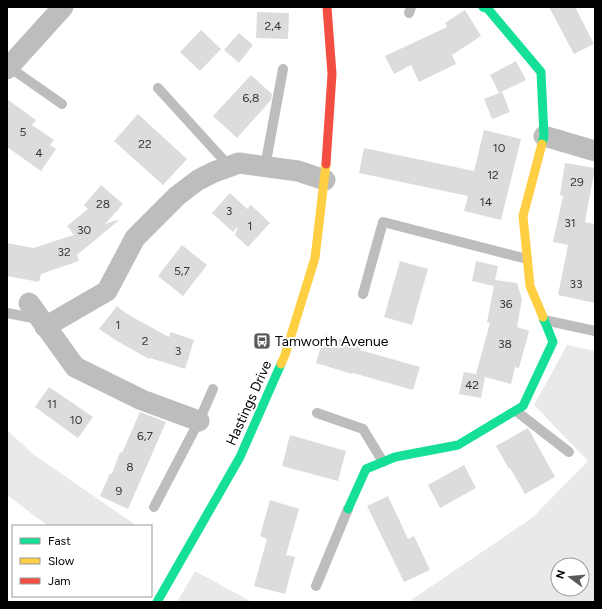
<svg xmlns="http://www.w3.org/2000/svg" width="602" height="609" font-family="Figtree,sans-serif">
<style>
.green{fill:#e9e9e9;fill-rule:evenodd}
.building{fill:#dcdcdc}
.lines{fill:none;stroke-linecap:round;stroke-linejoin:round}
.lane{stroke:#bdbdbd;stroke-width:10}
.street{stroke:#bdbdbd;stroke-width:21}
.fast{stroke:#16e098;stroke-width:9}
.slow{stroke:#ffcf43;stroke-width:9}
.jam{stroke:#f24e42;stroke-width:9}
.labels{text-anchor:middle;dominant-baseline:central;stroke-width:4;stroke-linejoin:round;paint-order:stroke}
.number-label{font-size:12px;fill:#373737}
.poi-label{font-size:14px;fill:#000;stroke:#fff;text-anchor:start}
.street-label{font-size:14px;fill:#000;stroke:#fff}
</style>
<rect width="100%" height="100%" fill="#fff"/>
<!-- green -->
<path class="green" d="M567,345L595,351V602H408L532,518L588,461L534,405ZM558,565H582V589H558Z
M7,430L33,454L137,526H48L7,495Z
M195,571L252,602H177Z"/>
<!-- building -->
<path class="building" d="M549,7H575L594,44L574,54Z
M465,10L481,36L452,55L456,64L419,82L411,65L394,74L385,56L447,27L445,23Z
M257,12L289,13L288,39L256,38Z
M201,30L221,49L200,71L180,52Z
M239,33L253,45L239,63L224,50Z
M516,61L526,80L499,93L490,75Z
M251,75L272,94L271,100L237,138L213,116Z
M502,92L510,112L492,119L484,99Z
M7,99L36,120L32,125L54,140L50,145L56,149L41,171L7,147Z
M138,114L187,159L163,185L114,141Z
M484,130L521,139L501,220L464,211L468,196L359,173L364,148L474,171Z
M565,163L595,168L585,222L595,224V303L558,295L568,245L553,242L563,196L560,195Z
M101,185L123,204L105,224L117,220L118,221L77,255L79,261L41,274L39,282L7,276V243L33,248L74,235L67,226L88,209L84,205Z
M230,193L247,209L251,205L270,223L248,247L235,235L238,226L233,232L212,213Z
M182,245L207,265L183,296L158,276Z
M400,261L428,269L412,325L384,317Z
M476,261L498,266L495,280L517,283L522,299L517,327L529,331L519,368L515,367L511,384L485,377L481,398L459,394L464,372L476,374L490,323L487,322L494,286L472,281Z
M117,306L127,314L169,337L171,332L194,340L185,369L150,358L149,359L117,341L99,329Z
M325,334L362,346L360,350L420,367L413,390L353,373L352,374L316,363Z
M49,387L93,417L78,438L35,407Z
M140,412L166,422L128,509L100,496L110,473L112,474L120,452L122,453Z
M528,428L555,477L525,494L510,468L509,469L496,446Z
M290,435L346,451L338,481L282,466Z
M464,465L476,488L440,508L428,485Z
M388,496L408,539L414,536L430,570L404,582L367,506Z
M270,500L299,509L286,555L295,557L285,594L254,586L267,539L260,536Z"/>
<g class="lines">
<!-- lane -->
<path class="lane" d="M409,13L411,7
M9,67L62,104
M158,88L230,167
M265,167L283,69
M363,294L383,222L527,259
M7,313L38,319
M544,320L595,331
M516,411L569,452
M317,413L363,429L383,462
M154,507L199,421L213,389
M316,586L348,509"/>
<!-- street -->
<path class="street" d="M7,69L63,7
M544,136L595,151
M29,303L75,367L142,400L199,421
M45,327L107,291L135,238L177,196L198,180L214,172L239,163L298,171L325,180"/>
<!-- fast -->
<path class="fast" d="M483,7L488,9L541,72L544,136L542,144
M348,509L366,469L395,457L458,445L523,406L553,342L543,317
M157,602L240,457L281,364"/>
<!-- slow -->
<path class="slow" d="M542,144L523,216L530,286L543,317
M281,364L285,355L315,258L326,164"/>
<!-- jam -->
<path class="jam" d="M326,164L332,74L327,7"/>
</g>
<!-- icons -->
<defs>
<g id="bus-square" transform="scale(0.9)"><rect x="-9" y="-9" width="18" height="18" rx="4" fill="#595959" stroke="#fff"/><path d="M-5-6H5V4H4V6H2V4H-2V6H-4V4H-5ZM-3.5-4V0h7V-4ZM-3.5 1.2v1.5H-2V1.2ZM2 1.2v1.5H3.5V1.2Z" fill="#fff"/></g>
</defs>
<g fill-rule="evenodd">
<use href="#bus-square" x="262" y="341"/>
</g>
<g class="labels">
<!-- number labels -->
<g class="number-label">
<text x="273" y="26">2,4</text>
<text x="251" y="98">6,8</text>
<text x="23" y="132">5</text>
<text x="145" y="144">22</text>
<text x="499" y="148">10</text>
<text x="39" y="153">4</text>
<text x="493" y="175">12</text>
<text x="577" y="182">29</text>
<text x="486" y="202">14</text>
<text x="103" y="204">28</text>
<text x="229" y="211">3</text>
<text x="570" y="223">31</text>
<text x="250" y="226">1</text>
<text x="84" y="230">30</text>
<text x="64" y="252">32</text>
<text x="182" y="271">5,7</text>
<text x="576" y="284">33</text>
<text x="506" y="304">36</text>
<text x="118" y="325">1</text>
<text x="145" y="341">2</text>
<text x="505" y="344">38</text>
<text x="178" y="351">3</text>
<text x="472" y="385">42</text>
<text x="52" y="404">11</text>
<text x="76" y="420">10</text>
<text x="145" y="436">6,7</text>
<text x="130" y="467">8</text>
<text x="119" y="491">9</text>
</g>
<!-- poi labels -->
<g class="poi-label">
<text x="275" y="341">Tamworth Avenue</text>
</g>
<!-- street labels -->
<g class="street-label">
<text transform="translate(249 403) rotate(-66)">Hastings Drive</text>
</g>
</g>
<!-- border -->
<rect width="602" height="609" fill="none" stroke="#000000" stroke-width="16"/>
<!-- legend -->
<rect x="12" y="525" width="140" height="72" fill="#ffffff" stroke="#999999"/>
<rect x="20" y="538" width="20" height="6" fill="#16e098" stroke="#999999"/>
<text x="48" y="545" font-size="12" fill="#000000">Fast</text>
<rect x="20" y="558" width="20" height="6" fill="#ffcf43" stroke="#999999"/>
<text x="48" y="565" font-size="12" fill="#000000">Slow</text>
<rect x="20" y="578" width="20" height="6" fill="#f24e42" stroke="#999999"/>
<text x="48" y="585" font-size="12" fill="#000000">Jam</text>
<!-- north arrow -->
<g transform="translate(570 577) rotate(286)"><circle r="19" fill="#ffffff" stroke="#999999"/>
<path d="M0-3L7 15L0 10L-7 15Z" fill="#595959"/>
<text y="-6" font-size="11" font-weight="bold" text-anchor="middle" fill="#000000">N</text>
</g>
</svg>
